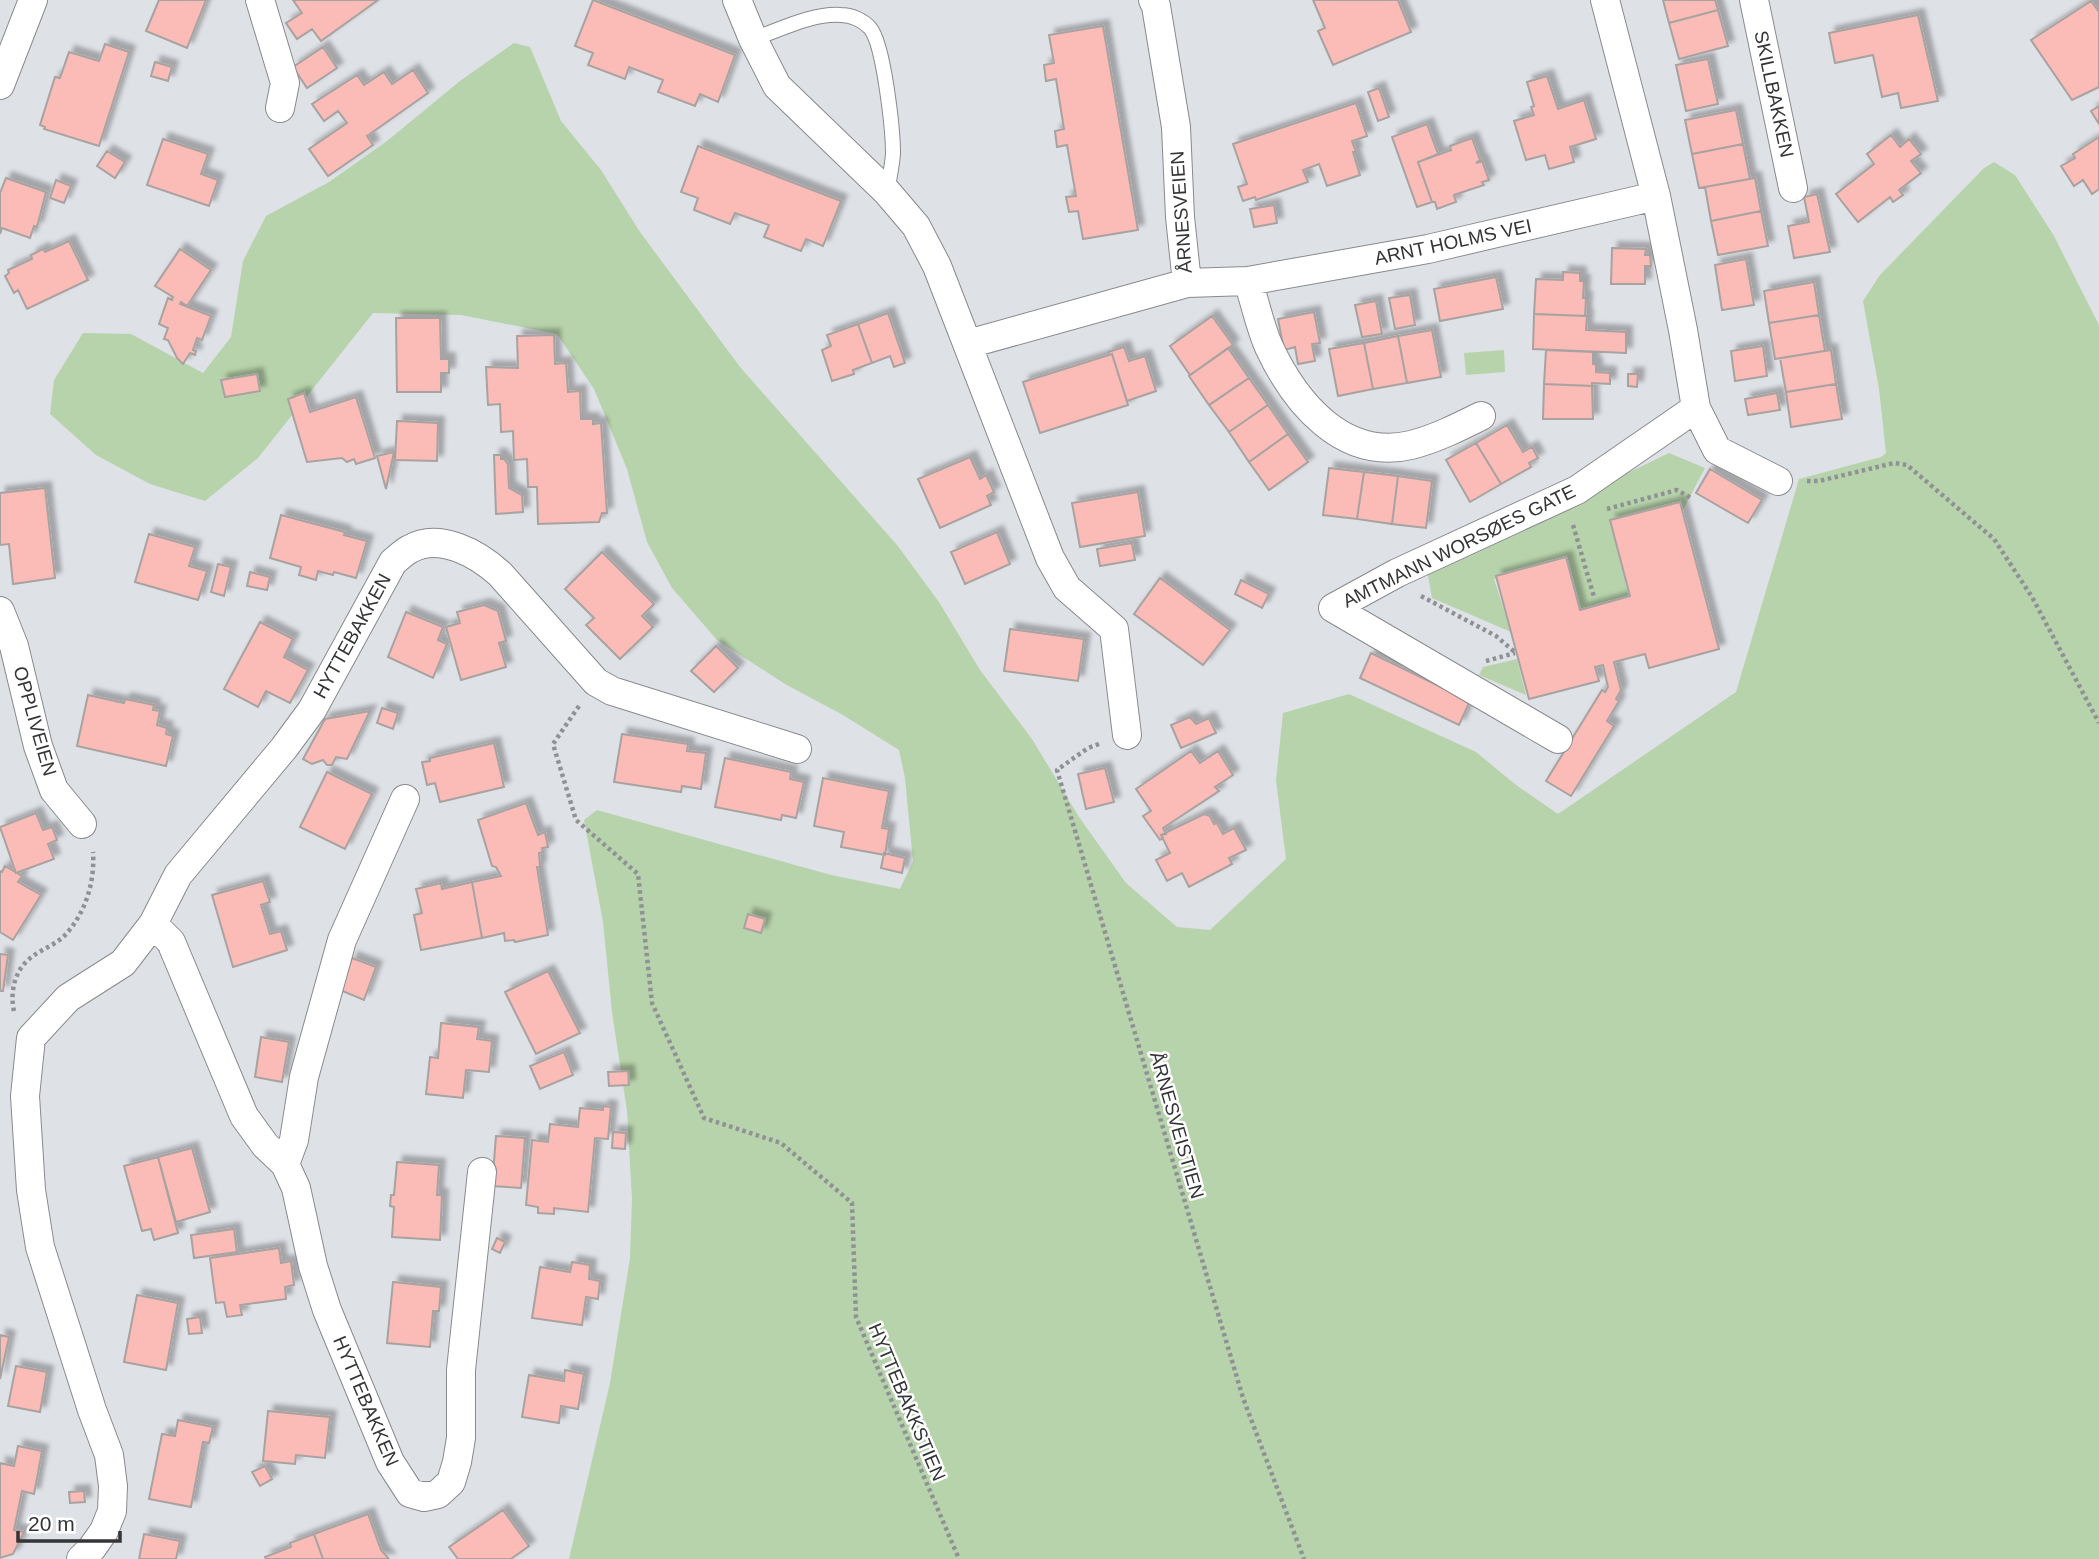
<svg xmlns="http://www.w3.org/2000/svg" width="2099" height="1559" font-family="Arial,sans-serif">
<style>
.green{fill:#b7d3ab}
.building{fill:#fbbbb7;stroke:#a8a2a1;stroke-width:2;filter:url(#shadow)}
.lines{fill:none;stroke-linecap:round;stroke-linejoin:round}
.service-casing{stroke:#888a8f;stroke-width:16}
.minor-casing{stroke:#888a8f;stroke-width:30}
.path{stroke:#8f9195;stroke-width:4.5;stroke-dasharray:3.5 3.5;stroke-linecap:butt}
.service{stroke:#fff;stroke-width:14}
.minor{stroke:#fff;stroke-width:28}
.labels{text-anchor:middle;dominant-baseline:central;stroke-width:5;stroke-linejoin:round;paint-order:stroke}
.street-label{font-size:19px;fill:#343537;stroke:#fff}
</style>
<defs>
<filter id="shadow"><feDropShadow dx="6" dy="-6" stdDeviation="2" flood-color="#0004"/></filter>
</defs>
<rect width="100%" height="100%" fill="#dee1e6"/>
<!-- green -->
<path class="green" d="M514,43L530,47L561,121L601,170L640,232L740,367L897,545L939,602L980,670L1032,739L1079,817L1126,883L1177,927L1210,930L1286,859L1276,780L1283,713L1349,694L1476,752L1516,785L1558,814L1736,692L1799,479L1881,457L1886,453L1879,389L1863,301L1880,275L1984,168L1994,162L2015,175L2054,236L2099,325V1559H569L610,1383L630,1258L632,1199L627,1111L612,1012L603,922L584,820L597,810L831,875L900,889L913,861L905,778L899,750L843,715L785,684L717,640L672,588L647,542L627,469L594,389L557,334L461,315L373,313L258,458L205,501L150,484L96,455L50,414L54,380L83,333L131,334L203,373L231,337L243,261L266,216L329,182L387,141L460,81Z
M1504,350L1505,372L1466,375L1464,353Z
M1669,453L1705,468L1683,510L1612,529L1632,608L1580,621L1564,562L1494,579L1511,632L1432,598L1427,570Z
M1517,659L1526,695L1479,675L1483,667Z"/>
<!-- building -->
<path class="building" d="M159,0H206L187,48L146,31Z
M293,0H378L321,41L312,29L297,39L286,23L302,13Z
M593,0L735,55L718,102L700,94L695,106L658,92L663,80L629,67L625,79L588,65L593,53L575,46Z
M1313,0H1398L1411,32L1333,65L1318,31L1325,28Z
M1663,0H1715L1718,10L1669,23Z
M2091,1L2099,12V87L2072,100L2031,40Z
M1718,10L1728,46L1679,59L1669,23Z
M1918,15L1938,101L1901,108L1898,93L1882,97L1873,55L1835,63L1829,33Z
M1103,26L1138,230L1083,239L1078,211L1069,212L1066,197L1076,196L1067,145L1057,147L1055,131L1064,129L1056,79L1046,81L1044,65L1054,63L1049,35Z
M105,44L129,52L99,146L44,129L45,127L40,125L55,77L60,78L69,52L99,61Z
M323,47L337,68L307,88L293,67Z
M1708,59L1718,104L1686,111L1676,65Z
M155,62L172,67L168,81L151,76Z
M413,70L428,93L367,136L373,145L328,176L309,149L347,123L338,111L324,121L312,104L357,75L364,85L384,72L392,84Z
M1547,76L1558,109L1584,100L1596,139L1570,147L1574,162L1549,169L1545,155L1526,160L1514,121L1534,115L1531,107L1534,106L1527,82Z
M1379,88L1389,117L1378,121L1368,92Z
M1356,103L1367,136L1352,141L1356,152H1353L1360,175L1327,186L1319,164L1303,170L1308,182L1256,200L1255,197L1243,201L1238,187L1247,184L1233,144Z
M2099,106V124L2091,111Z
M1736,110L1743,144L1692,154L1685,120Z
M1427,124L1438,154L1418,162L1432,202L1417,207L1392,137Z
M1891,135L1900,147L1909,139L1921,154L1911,161L1921,173L1899,190L1903,195L1893,202L1890,197L1858,222L1836,194L1874,164L1867,154Z
M2099,137V189L2092,194L2083,180L2074,186L2061,166L2075,158L2073,154Z
M1472,138L1480,160L1476,163L1482,161L1489,180L1482,182L1484,185L1454,195L1456,202L1437,209L1435,202H1432L1418,162L1451,150L1450,146Z
M163,139L208,154L201,174L218,180L209,206L147,185Z
M1743,144L1750,179L1699,188L1692,154Z
M698,146L841,201L823,246L806,239L801,251L764,237L769,225L735,213L730,224L694,210L698,198L681,192Z
M107,151L125,162L115,178L97,166Z
M6,178L46,192L37,227L34,226L30,238L2,228L0,234V193Z
M1755,178L1761,211L1711,221L1705,187Z
M56,180L71,186L64,203L50,198Z
M1817,194L1830,252L1794,258L1788,226L1809,222L1804,197Z
M1274,205L1277,223L1254,227L1250,209Z
M1761,211L1768,246L1718,255L1711,221Z
M69,241L88,280L27,309L18,290L14,293L5,276L9,273L8,270L32,259L31,255L43,249L45,252Z
M1612,248L1646,249L1645,255H1650L1651,266H1645V284H1611Z
M180,249L211,270L187,306L181,302L180,304L211,316L202,340L197,338L193,350L196,351L195,355L190,353L183,364L177,358L168,340L164,339L168,328L159,324L168,298L172,300L173,297L155,286Z
M1746,259L1754,305L1722,310L1715,265Z
M1563,272L1580,273V281H1584L1583,298H1586L1585,316L1534,314L1536,279L1563,280Z
M1496,277L1503,309L1440,321L1434,289Z
M1814,282L1819,315L1769,323L1764,291Z
M1410,295L1415,325L1395,329L1389,298Z
M1376,301L1382,334L1362,337L1355,305Z
M1314,312L1320,343L1312,344L1315,361L1298,364L1295,347L1284,350L1278,319Z
M888,313L905,363L894,367L890,356L872,363L858,324Z
M1534,314L1587,316L1586,330L1626,332V353L1533,349Z
M1819,315L1825,351L1775,359L1769,323Z
M1212,316L1233,345L1190,375L1170,346Z
M396,318H440L441,359H449V373H441V392H397Z
M858,324L872,363L853,370L854,374L832,381L822,350L831,346L827,335Z
M1432,330L1441,377L1407,383L1398,336Z
M554,335L555,364L566,363L568,392L580,391L581,419H593V424L601,423L607,513H602L599,522L538,524L537,487H528L527,459L514,460L513,431L501,432L500,404L488,405L486,367L518,368L517,336Z
M1398,336L1407,383L1373,389L1364,343Z
M1364,343L1373,389L1338,396L1329,349Z
M1763,346L1767,376L1735,381L1731,351Z
M1124,347L1129,361L1145,356L1156,391L1127,401L1112,354L1109,355L1108,352Z
M1228,348L1249,378L1209,405L1189,376Z
M1546,350L1593,352V364H1596V372L1610,373V384L1592,383V386L1544,384Z
M1831,350L1836,384L1786,392L1780,358Z
M1112,354L1128,405L1040,433L1023,382Z
M257,374L260,391L225,397L221,380Z
M1628,374H1638L1637,387L1628,386Z
M1249,378L1268,405L1229,432L1209,405Z
M1544,384L1592,386L1593,419H1543Z
M1836,384L1842,419L1791,427L1786,392Z
M304,393L310,412L356,397L375,458L356,464L354,459L347,462L342,458L307,462L288,399Z
M1777,393L1780,410L1748,415L1745,399Z
M1268,405L1288,434L1249,462L1229,432Z
M397,421L438,423L437,461L395,460Z
M1507,425L1523,452L1532,447L1538,458L1529,463L1531,467L1501,484L1476,443Z
M1288,434L1308,462L1269,490L1249,462Z
M1476,443L1501,484L1470,502L1446,460Z
M394,452L386,489L377,456Z
M494,455H501V459H504L508,464L509,488L522,495L523,512L496,514Z
M970,457L980,479L986,475L994,492L987,496L991,505L940,528L918,479Z
M1329,468L1364,472L1357,519L1323,515Z
M1710,469L1762,500L1748,523L1696,493Z
M1364,472L1398,476L1392,524L1357,519Z
M1398,476L1432,481L1426,528L1392,524Z
M45,488L55,578L13,584L9,544L0,545V493Z
M1138,492L1145,536L1080,547L1072,503Z
M1680,502L1719,649L1649,668L1645,654L1614,662L1621,690L1616,699L1619,701L1607,721L1614,726L1571,796L1546,781L1602,690L1605,692L1608,687L1603,665L1595,667L1599,681L1529,699L1496,576L1566,557L1580,610L1630,596L1610,520Z
M281,515L345,532L344,535L367,541L356,578L334,572L333,575L318,571L316,580L299,575L301,567L270,558Z
M997,532L1010,564L965,584L951,552Z
M149,534L195,547L189,566L207,571L198,600L135,582Z
M1132,543L1135,560L1100,566L1097,549Z
M602,552L654,604L642,616L653,627L620,659L586,625L594,618L565,589Z
M218,564L231,567L224,596L211,592Z
M250,572L270,577L267,590L247,586Z
M1160,578L1230,630L1203,665L1134,614Z
M1241,580L1269,594L1262,608L1235,594Z
M484,605L498,611L506,641L499,643L506,667L461,680L446,627L460,623L457,612Z
M406,612L443,627L438,640L447,644L433,678L388,657Z
M260,622L293,639L284,657L308,670L290,703L266,691L258,707L224,689Z
M1010,629L1084,639L1078,681L1004,671Z
M716,646L738,668L714,692L691,671Z
M1371,653L1470,701L1459,725L1360,678Z
M88,695L124,703L125,699L154,705L153,710L160,711L157,725L167,728L166,734L173,736L166,766L77,746Z
M382,708L398,713L393,729L377,723Z
M370,711L347,759L336,757L332,765H327L323,760L312,764L303,759L325,719Z
M1190,717L1196,724L1209,718L1216,733L1181,748L1171,725Z
M622,734L688,744L687,751L706,753L701,789L682,786L681,792L614,782Z
M494,743L504,787L440,802L435,783L427,785L422,762L430,761V758Z
M1191,751L1200,763L1218,751L1233,775L1215,787L1219,791L1163,828L1166,834L1161,835L1163,838L1160,840L1143,816L1151,811L1136,789Z
M725,758L791,772L790,779L804,782L796,818L782,815L781,820L715,807Z
M1105,768L1114,802L1086,809L1078,774Z
M327,772L372,794L345,849L300,827Z
M823,778L889,791L882,828L889,829L885,855L841,847L844,832L814,826Z
M526,803L538,835L545,832L548,847L542,848L543,852L539,853L540,867H537L548,935L515,942L514,940L505,941L504,933L482,938L472,882L501,876L496,867L492,866L478,820Z
M36,813L43,830L52,827L57,840L48,844L54,859L16,873L0,827Z
M1204,814L1210,816L1214,824L1217,823L1223,834L1234,828L1246,850L1229,858L1232,864L1189,887L1182,873L1167,881L1156,860L1170,853L1161,835Z
M884,853L905,858L902,873L881,868Z
M5,866L22,876L18,882L41,895L13,940L0,932V871L2,872Z
M263,881L270,902L261,905L270,934L281,931L287,950L233,967L212,895Z
M472,882L482,938L421,950L414,915L422,913L416,889L441,883L442,889Z
M748,914L765,919L761,933L744,928Z
M0,954L8,955L3,991H0Z
M352,958L376,967L364,1000L340,990Z
M548,971L580,1033L536,1054L505,992Z
M441,1023L479,1027L477,1039L492,1041L489,1072L466,1070L463,1098L426,1094L430,1057L438,1058Z
M261,1037L289,1042L282,1082L255,1077Z
M564,1052L573,1075L540,1089L530,1066Z
M628,1071L629,1085L609,1086L608,1072Z
M603,1106L611,1107L608,1139L595,1138L588,1212L554,1208V1214L538,1213V1207L526,1205L532,1140L548,1142L550,1124L578,1127L580,1108L603,1110Z
M613,1132L626,1133L625,1149L612,1148Z
M496,1136L525,1138L521,1188L492,1186Z
M192,1148L210,1212L176,1222L158,1157Z
M158,1157L178,1233L154,1240L151,1229L142,1231L124,1166Z
M397,1162L439,1165L437,1195H442L440,1240L392,1237L394,1207L390,1206L391,1195H394Z
M234,1229L237,1252L194,1258L191,1235Z
M497,1238L505,1242L500,1253L492,1249Z
M279,1248L281,1263L291,1261L294,1285L285,1287L286,1299L240,1305L242,1315L227,1317L224,1302L216,1303L210,1258Z
M572,1262L590,1265L589,1279L600,1281L598,1299L586,1297L582,1325L532,1318L540,1267L570,1272Z
M393,1282L441,1287L439,1311H433L430,1347L387,1343Z
M137,1295L178,1303L166,1370L124,1362Z
M200,1317L202,1333L189,1334L187,1319Z
M0,1335L9,1337L0,1379Z
M16,1366L47,1372L40,1412L8,1406Z
M565,1370L584,1374L578,1409L561,1406L559,1423L522,1417L529,1375L564,1381Z
M268,1411L330,1417L325,1458L296,1455L295,1464L263,1461Z
M178,1420L213,1427L209,1443L203,1442L191,1507L149,1499L162,1434L175,1436Z
M18,1446L42,1451L34,1494L22,1491L14,1530L24,1532L13,1554L0,1558V1463L14,1466Z
M265,1466L272,1479L260,1486L252,1472Z
M84,1491L85,1502L70,1503L69,1492Z
M503,1510L529,1546L511,1559H458L449,1547Z
M368,1514L381,1550L389,1559H323L314,1534Z
M144,1534L180,1541L176,1559H139Z
M314,1534L323,1559H266L265,1557L291,1547L290,1543Z"/>
<g class="lines">
<!-- service casing -->
<g class="service-casing">
<path id="service" d="M753,39C780,30 812,13 841,15C851,15 863,20 870,28C884,44 893,131 893,154C892,167 889,180 887,192"/>
</g>
<!-- minor casing -->
<g class="minor-casing">
<path id="minor" d="M260,0L285,83L280,108
M737,0L753,39L777,86L887,192L916,226L937,266L1050,558L1067,588L1114,629L1127,735
M1153,0L1156,6L1176,127L1180,217L1187,283
M1605,0L1656,196L1683,330L1696,408L1717,450L1778,481
M1754,0L1793,188
M0,85L33,0
M1248,281C1255,302 1260,327 1269,347C1295,403 1343,461 1411,445C1435,439 1459,427 1481,416
M968,344L1187,283L1248,281L1428,249L1656,196
M0,611L14,646L38,746L54,790L82,824
M1558,739L1333,608L1397,573L1577,490L1696,408
M153,924L171,942L244,1116L265,1145L285,1164L296,1188L313,1266L327,1310L390,1462L410,1493L424,1497L438,1494L451,1482L457,1462L461,1438V1370L482,1172
M285,1164L294,1140L304,1077L342,940L405,799
M81,1559L92,1548L104,1531L112,1511L113,1486L109,1455L92,1410L40,1247L31,1190L25,1096L31,1038L68,998L123,963L153,924L178,875L284,748L312,710L393,562C398,558 404,552 410,549C440,532 478,554 500,574L596,682L612,691L797,749"/>
</g>
<!-- path -->
<path class="path" d="M1807,481H1819L1894,463L1907,465L1994,539L2032,597L2099,723
M1607,509L1677,490L1693,499
M1573,525L1594,597
M1421,596L1496,636L1516,653
M1486,661L1515,653
M579,706L553,744L576,820L638,874L652,1003L704,1118L781,1143L852,1203L856,1317L959,1559
M1099,744L1088,748L1057,770L1243,1398L1304,1559
M14,1011C10,994 14,973 27,961C39,949 56,946 67,933C86,911 95,881 93,852"/>
<!-- service -->
<use href="#service" class="service"/>
<!-- minor -->
<use href="#minor" class="minor"/>
</g>
<g class="labels">
<!-- street labels -->
<g class="street-label">
<text transform="translate(1774 94) rotate(78)">SKILLBAKKEN</text>
<text transform="translate(1181 212) rotate(-94)">ÅRNESVEIEN</text>
<text transform="translate(1453 242) rotate(-12)">ARNT HOLMS VEI</text>
<text transform="translate(1459 546) rotate(-26)">AMTMANN WORSØES GATE</text>
<text transform="translate(352 636) rotate(-61)">HYTTEBAKKEN</text>
<text transform="translate(35 721) rotate(74)">OPPLIVEIEN</text>
<text transform="translate(1177 1125) rotate(74)">ÅRNESVEISTIEN</text>
<text transform="translate(366 1401) rotate(67)">HYTTEBAKKEN</text>
<text transform="translate(907 1402) rotate(67)">HYTTEBAKKSTIEN</text>
</g>
</g>
<!-- scale -->
<path d="M18 1531v10h102v-10" fill="none" stroke="#343537" stroke-width="3.5"/>
<text x="28" y="1531" font-size="21" fill="#343537" stroke="#ffffff" stroke-width="5" paint-order="stroke">20 m</text>
</svg>
